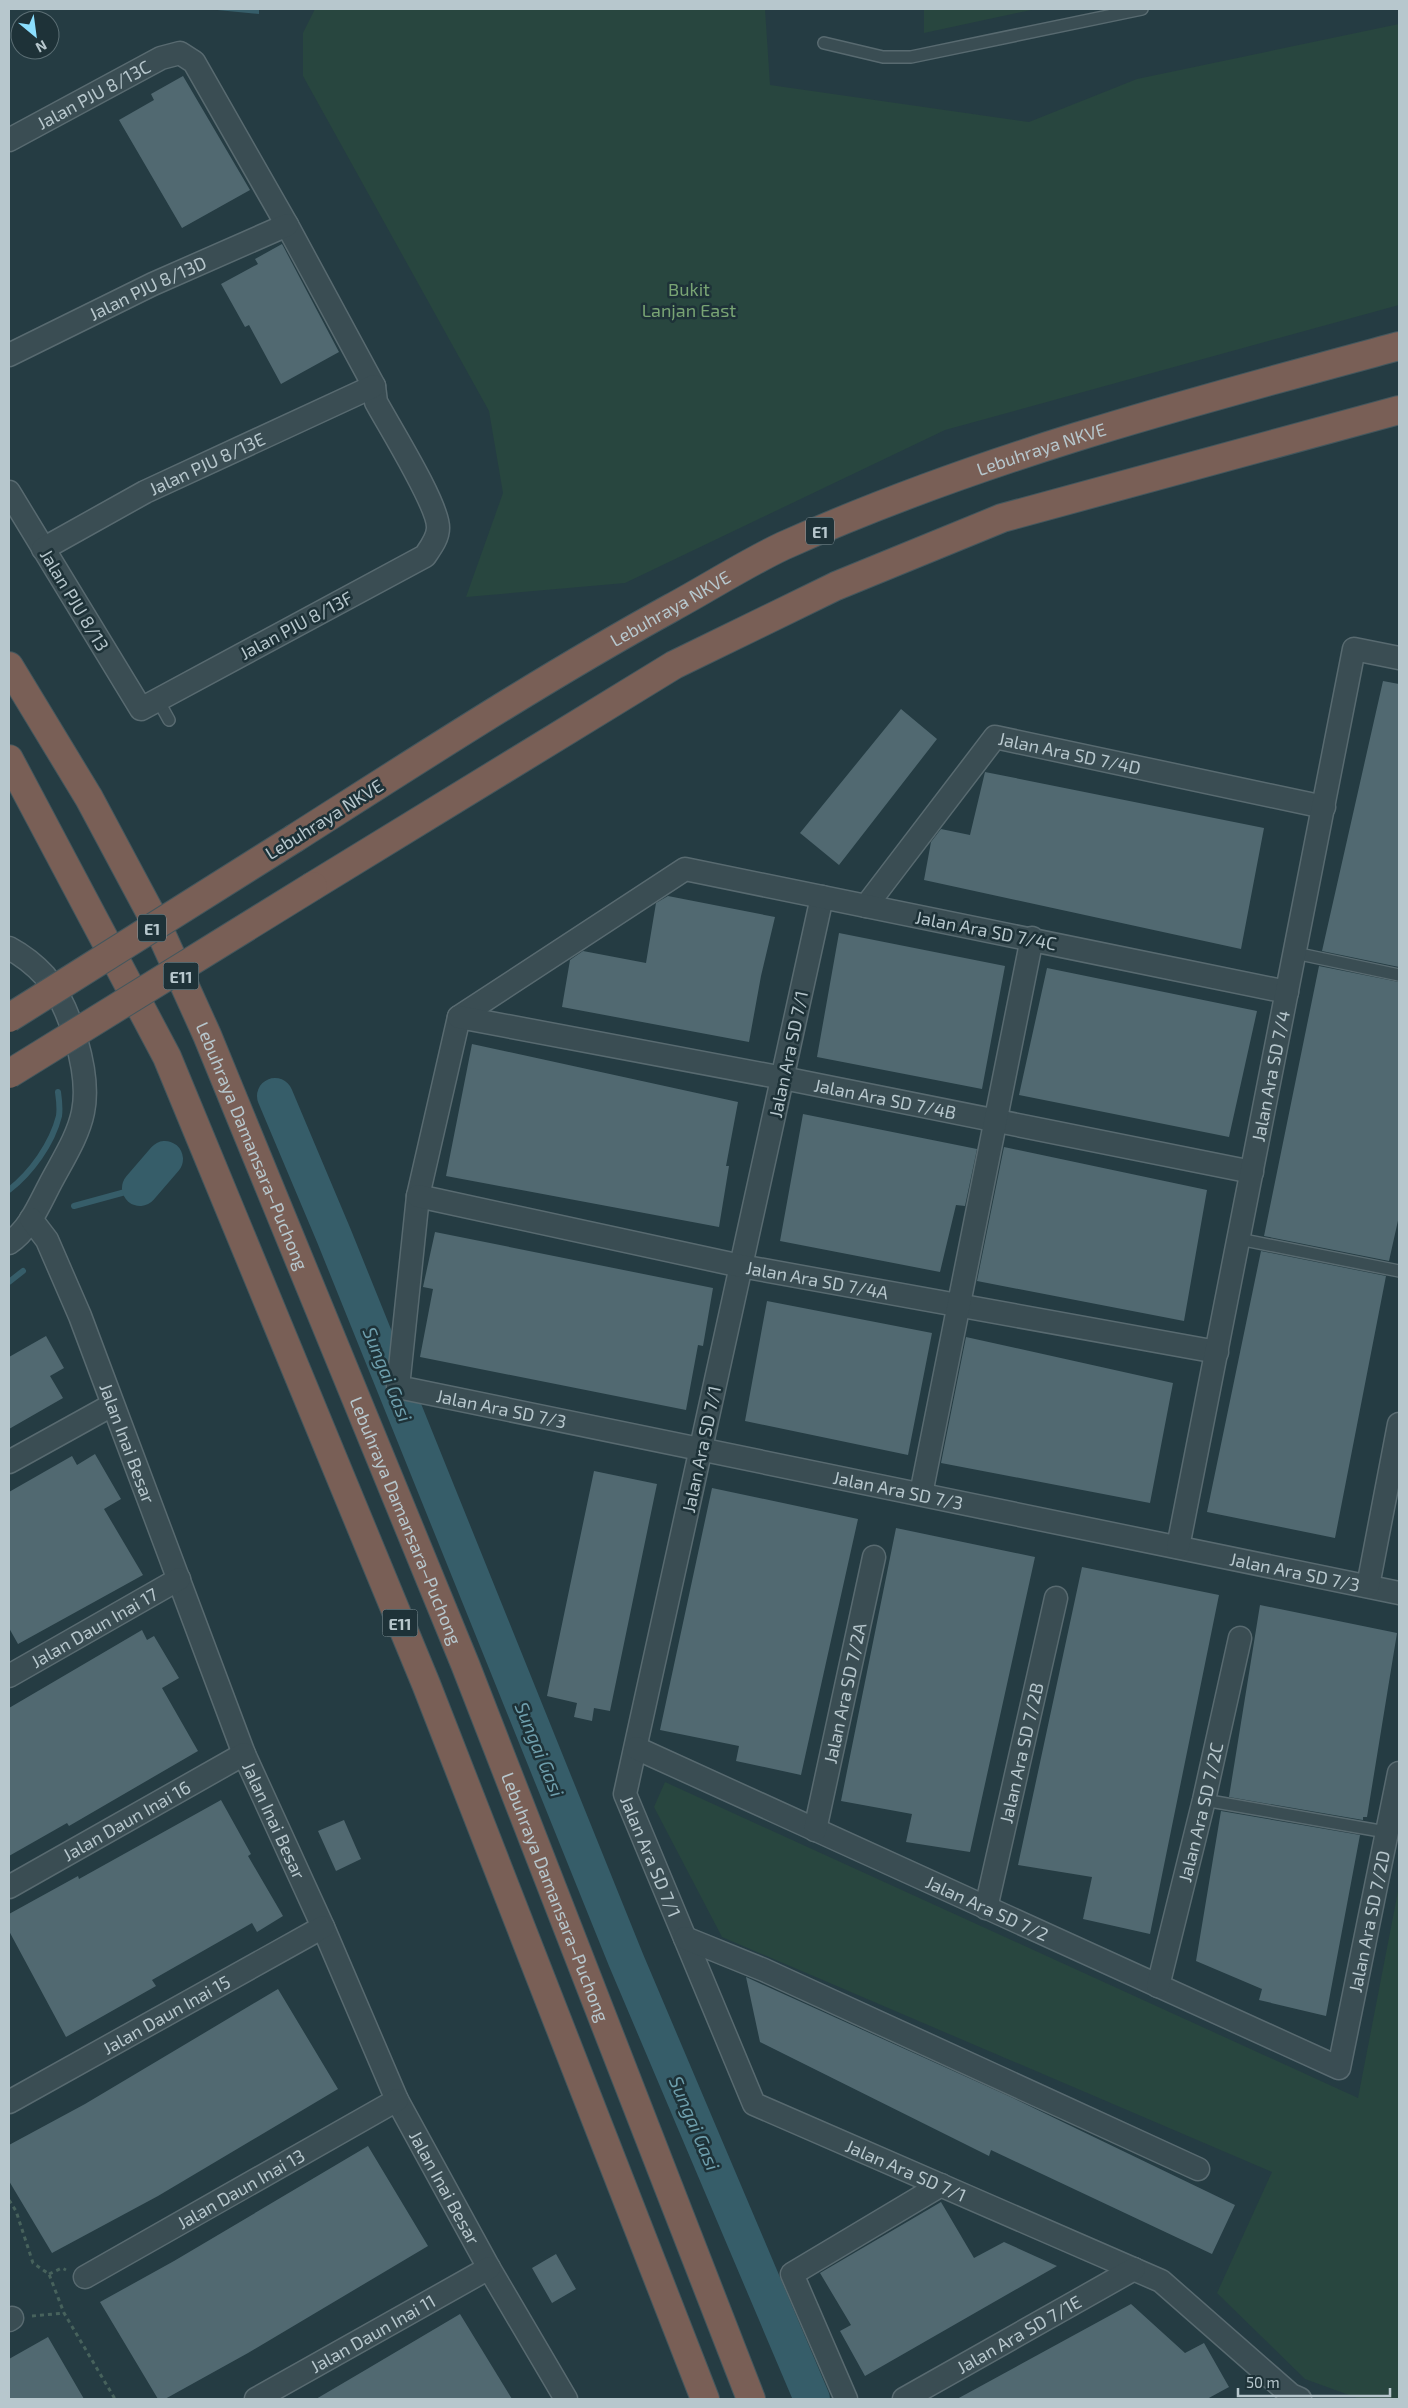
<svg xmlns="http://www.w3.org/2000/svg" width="1408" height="2408" font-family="'Exo 2',sans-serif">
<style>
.green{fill:#28463f}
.water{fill:#365d69}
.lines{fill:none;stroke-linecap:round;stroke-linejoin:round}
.stream{stroke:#365d69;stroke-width:6}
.river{stroke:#365d69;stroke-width:36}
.building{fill:#516971}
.service-casing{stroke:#586a70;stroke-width:14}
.minor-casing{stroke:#586a70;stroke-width:25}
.motorway-casing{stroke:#44575d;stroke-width:30}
.path{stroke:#47625c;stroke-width:3;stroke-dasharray:4 4;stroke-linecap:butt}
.service{stroke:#3a4d53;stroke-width:11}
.minor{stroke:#3a4d53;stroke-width:22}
.motorway{stroke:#795f56;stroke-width:28}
.motorway-bridge-casing{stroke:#44575d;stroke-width:30;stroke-linecap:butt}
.motorway-bridge{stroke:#795f56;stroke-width:28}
.labels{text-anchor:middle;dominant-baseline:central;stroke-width:5;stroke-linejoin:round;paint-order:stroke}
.shield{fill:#1e3238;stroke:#899aa0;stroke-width:1}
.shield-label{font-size:16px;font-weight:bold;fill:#b7c7cd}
.street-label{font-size:18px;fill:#b7c7cd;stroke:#1e3238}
.park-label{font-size:18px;fill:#79a474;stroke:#1e3238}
.water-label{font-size:19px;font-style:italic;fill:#6e9fad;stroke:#1e3238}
</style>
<rect width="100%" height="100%" fill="#253c43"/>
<!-- green -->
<path class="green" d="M315,9H765L770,85L1029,122L1137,79L1399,24V305L945,430L625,583L466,597L503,493L489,411L303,76V33Z
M924,9H1036L924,33Z
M665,1782L1358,2098L1399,1886V2399H1360L1305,2379L1217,2293L1272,2172L722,1937L654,1807Z"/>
<!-- water -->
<path class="water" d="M207,9H259V14Z"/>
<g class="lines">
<!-- stream -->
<path class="stream" d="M9,1190C31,1173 52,1144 59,1116C60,1109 59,1099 58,1092
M74,1206L140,1188
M9,1282L23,1271"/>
<!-- river -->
<path class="river" d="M275,1096L334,1236L626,1960L812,2399
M140,1188L165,1159"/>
</g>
<!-- building -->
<path class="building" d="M183,76L250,190L182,228L119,120L154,100L151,94Z
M282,244L339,352L281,384L249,325L245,327L221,284L258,264L255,259Z
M1383,681L1399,684V967L1322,951Z
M901,709L937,739L839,865L800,833Z
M985,772L1264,828L1241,949L924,880L931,842L941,829L970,835Z
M668,896L775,917L761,976L749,1042L562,1007L570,960L583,951L646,963L656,903Z
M839,933L1005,966L982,1089L817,1057Z
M1319,966L1399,982V1216L1389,1261L1264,1236Z
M1047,968L1257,1011L1229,1137L1019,1095Z
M472,1044L738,1102L726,1166H729L719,1227L446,1176Z
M803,1114L977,1149L965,1206L956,1205L940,1272L780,1241Z
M1004,1147L1207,1190L1184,1321L977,1281Z
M435,1232L713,1288L703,1346L698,1345L686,1410L420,1357L433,1289L423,1287Z
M1261,1251L1386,1276L1335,1538L1207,1512Z
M767,1301L932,1333L908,1455L745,1421Z
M46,1336L64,1368L50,1376L63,1398L9,1429V1357Z
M966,1337L1173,1383L1150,1503L941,1463Z
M95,1454L121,1499L104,1509L143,1575L18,1644L9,1628V1492L72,1456L77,1465Z
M594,1471L657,1484L610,1711L594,1708L592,1721L574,1717L577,1703L547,1696Z
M712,1488L858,1519L801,1775L736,1761L739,1746L660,1730Z
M896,1528L1035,1557L970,1852L906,1842L912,1814L841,1801Z
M1082,1567L1219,1595L1150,1934L1083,1919L1092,1877L1018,1865Z
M1260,1605L1397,1633L1367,1817H1363V1820L1229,1797Z
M142,1630L147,1640L154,1636L179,1678L162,1688L198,1751L69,1826L67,1823L9,1856V1708Z
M221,1800L251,1854L248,1856L283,1916L257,1932L252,1923L152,1980L156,1986L66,2037L9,1931V1914L78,1876L79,1879Z
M1221,1811L1360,1835L1326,2016L1259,2000L1262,1989L1196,1961Z
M344,1820L361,1859L336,1871L318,1831Z
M746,1977L1013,2098L1235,2205L1212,2254L991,2150L989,2156L760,2042Z
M278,1989L338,2089L158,2196L52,2253L9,2181V2145L85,2104Z
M368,2146L428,2246L248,2353L165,2399H158L100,2302L174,2261Z
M941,2202L974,2258L1004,2242L1057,2266L865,2376L840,2331L851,2325L820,2273Z
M556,2254L576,2289L552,2303L532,2268Z
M1131,2304L1185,2353L1204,2343L1229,2387L1207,2399H957Z
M460,2314L512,2399H316L362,2372Z
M48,2337L84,2399H9V2359Z"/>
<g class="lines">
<!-- service casing -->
<g class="service-casing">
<path id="service" d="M824,43L883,57H911L1142,9
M158,700L169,720
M1295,953L1399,975
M1239,1239L1399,1271
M1204,1800L1386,1832"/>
</g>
<!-- minor casing -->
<g class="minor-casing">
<g id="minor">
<path id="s1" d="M9,140L161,58L180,53L194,62L287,225L374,386L376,402C389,426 439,506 438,528C438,538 431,547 425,556L141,709L9,492"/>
<path id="s2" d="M9,355L153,284L287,225"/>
<path id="s3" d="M43,549L145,492L374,386"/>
<path id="s4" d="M822,897L625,1794L754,2104L1161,2281L1291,2395L1300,2399"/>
<path id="s5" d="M866,906L995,737L1324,807"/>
<path d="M9,948C22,955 34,964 45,976C70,1006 91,1073 83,1112C78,1137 62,1161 50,1184C39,1205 29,1230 9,1243"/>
<path id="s6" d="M1287,992L685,869L459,1017L418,1196L398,1387L1399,1593"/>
<path id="s7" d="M459,1017L783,1078L1252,1172"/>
<path id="s8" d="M418,1196L741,1266L1217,1352"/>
<path id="s9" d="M31,1219L47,1240L80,1316L244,1754L323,1927L397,2100L489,2268L566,2399"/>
<path d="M9,1462L112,1405"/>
<path d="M921,1494L1032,938"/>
<path id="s10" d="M1178,1547L1354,649L1399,658"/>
<path d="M1368,1586L1399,1424"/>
<path id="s11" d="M9,1676L179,1579"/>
<path id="s12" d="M636,1748L1339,2068L1399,1773"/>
<path id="s13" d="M815,1830L874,1557"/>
<path id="s14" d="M9,1887L244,1754"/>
<path id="s15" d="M986,1908L1056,1598"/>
<path d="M685,1938L764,1970L1198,2169"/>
<path id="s16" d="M1158,1986L1204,1800L1240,1638"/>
<path id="s17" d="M9,2102L323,1927"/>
<path id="s18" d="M85,2277L397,2100"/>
<path d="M9,2320L12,2318"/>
<path id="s19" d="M256,2399L489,2268"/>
<path d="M846,2399L792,2274L941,2185"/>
<path id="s20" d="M904,2399L1134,2269"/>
</g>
</g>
<!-- motorway casing -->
<g class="motorway-casing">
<g id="motorway">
<path id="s21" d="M9,666L89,798L159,929L207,1035L465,1664L751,2399"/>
<path d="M9,759L167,1057L426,1684L705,2399"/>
<path id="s22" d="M295,838C419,759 542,679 671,608C708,588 745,564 783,546C981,457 1191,402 1399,346"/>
<path d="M313,886L674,665L836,586L1002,518L1399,410"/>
</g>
</g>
<!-- path -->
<path class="path" d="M9,2200L16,2211L33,2263L49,2274L64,2313L115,2399
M49,2274L62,2268L66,2270
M32,2316L64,2313"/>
<!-- service -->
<use href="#service" class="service"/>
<!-- minor -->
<use href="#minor" class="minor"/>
<!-- motorway -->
<use href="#motorway" class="motorway"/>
<!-- motorway-bridge casing -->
<g class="motorway-bridge-casing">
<path id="motorway-bridge" d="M9,1018L295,838
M9,1074L313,886"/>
</g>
<!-- motorway-bridge -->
<use href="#motorway-bridge" class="motorway-bridge"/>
</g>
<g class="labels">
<!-- shield labels -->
<g class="shield">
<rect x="806" y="517.5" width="28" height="27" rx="4"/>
<rect x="138" y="914.5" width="28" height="27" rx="4"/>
<rect x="163.5" y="962.5" width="35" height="27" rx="4"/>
<rect x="382.5" y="1609.5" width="35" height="27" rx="4"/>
</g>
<g class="shield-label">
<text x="820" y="531">E1</text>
<text x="152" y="928">E1</text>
<text x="181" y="976">E11</text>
<text x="400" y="1623">E11</text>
</g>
<!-- street labels -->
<g class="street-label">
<text stroke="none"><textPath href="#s1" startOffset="96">Jalan PJU 8/13C</textPath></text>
<text stroke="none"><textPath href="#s2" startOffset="154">Jalan PJU 8/13D</textPath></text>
<text stroke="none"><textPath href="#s22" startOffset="845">Lebuhraya NKVE</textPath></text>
<text stroke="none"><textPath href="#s3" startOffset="185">Jalan PJU 8/13E</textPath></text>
<text transform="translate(75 600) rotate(59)">Jalan PJU 8/13</text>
<text stroke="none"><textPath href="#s22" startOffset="440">Lebuhraya NKVE</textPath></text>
<text transform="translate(296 625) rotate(-28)">Jalan PJU 8/13F</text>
<text stroke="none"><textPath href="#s5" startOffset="289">Jalan Ara SD 7/4D</textPath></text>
<text transform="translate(324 819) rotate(-32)">Lebuhraya NKVE</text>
<text transform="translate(986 930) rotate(11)">Jalan Ara SD 7/4C</text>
<text transform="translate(788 1054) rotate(-78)">Jalan Ara SD 7/1</text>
<text stroke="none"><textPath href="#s10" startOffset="480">Jalan Ara SD 7/4</textPath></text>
<text stroke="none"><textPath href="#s7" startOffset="434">Jalan Ara SD 7/4B</textPath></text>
<text stroke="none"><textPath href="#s21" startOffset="539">Lebuhraya Damansara–Puchong</textPath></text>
<text stroke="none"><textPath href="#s8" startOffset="408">Jalan Ara SD 7/4A</textPath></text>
<text stroke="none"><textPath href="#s6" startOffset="1366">Jalan Ara SD 7/3</textPath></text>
<text stroke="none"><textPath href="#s9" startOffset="245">Jalan Inai Besar</textPath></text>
<text transform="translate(701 1449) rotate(-78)">Jalan Ara SD 7/1</text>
<text stroke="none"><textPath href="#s6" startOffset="1771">Jalan Ara SD 7/3</textPath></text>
<text stroke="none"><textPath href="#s21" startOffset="944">Lebuhraya Damansara–Puchong</textPath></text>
<text stroke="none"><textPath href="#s6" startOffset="2176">Jalan Ara SD 7/3</textPath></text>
<text stroke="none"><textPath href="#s11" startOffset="98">Jalan Daun Inai 17</textPath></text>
<text stroke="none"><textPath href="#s13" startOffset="140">Jalan Ara SD 7/2A</textPath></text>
<text stroke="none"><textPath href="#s15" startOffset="159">Jalan Ara SD 7/2B</textPath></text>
<text stroke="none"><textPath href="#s16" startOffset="179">Jalan Ara SD 7/2C</textPath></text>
<text stroke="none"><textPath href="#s9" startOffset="650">Jalan Inai Besar</textPath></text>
<text stroke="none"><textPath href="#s14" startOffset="135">Jalan Daun Inai 16</textPath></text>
<text stroke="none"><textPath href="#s4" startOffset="986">Jalan Ara SD 7/1</textPath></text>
<text stroke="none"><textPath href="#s21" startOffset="1349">Lebuhraya Damansara–Puchong</textPath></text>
<text stroke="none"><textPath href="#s12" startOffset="386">Jalan Ara SD 7/2</textPath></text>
<text stroke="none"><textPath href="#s12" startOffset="922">Jalan Ara SD 7/2D</textPath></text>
<text stroke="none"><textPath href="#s17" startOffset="180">Jalan Daun Inai 15</textPath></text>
<text stroke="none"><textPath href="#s4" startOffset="1420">Jalan Ara SD 7/1</textPath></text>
<text stroke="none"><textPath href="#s9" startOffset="1055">Jalan Inai Besar</textPath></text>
<text stroke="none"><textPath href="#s18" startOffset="179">Jalan Daun Inai 13</textPath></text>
<text stroke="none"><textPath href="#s19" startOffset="134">Jalan Daun Inai 11</textPath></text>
<text stroke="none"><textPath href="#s20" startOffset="132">Jalan Ara SD 7/1E</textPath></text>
</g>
<!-- park labels -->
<g class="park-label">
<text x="689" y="289">Bukit<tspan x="689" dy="21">Lanjan East</tspan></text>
</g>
<!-- water labels -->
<g class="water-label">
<text transform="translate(388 1374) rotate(68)">Sungai Gasi</text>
<text transform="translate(540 1749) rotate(68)">Sungai Gasi</text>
<text transform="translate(695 2123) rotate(67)">Sungai Gasi</text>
</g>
</g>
<!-- border -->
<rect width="1408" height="2408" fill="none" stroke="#b7c7cd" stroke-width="20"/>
<!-- north arrow -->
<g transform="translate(35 35) rotate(151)"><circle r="24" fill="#1e3238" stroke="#5b6e74"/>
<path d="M0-4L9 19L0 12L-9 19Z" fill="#8bdefe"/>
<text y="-8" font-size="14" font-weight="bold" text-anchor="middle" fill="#b7c7cd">N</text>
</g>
<!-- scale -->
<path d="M1238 2388v8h152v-8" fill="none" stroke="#b7c7cd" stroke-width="2.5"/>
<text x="1246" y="2388" font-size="15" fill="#b7c7cd" stroke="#1e3238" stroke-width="4" paint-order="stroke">50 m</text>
</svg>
